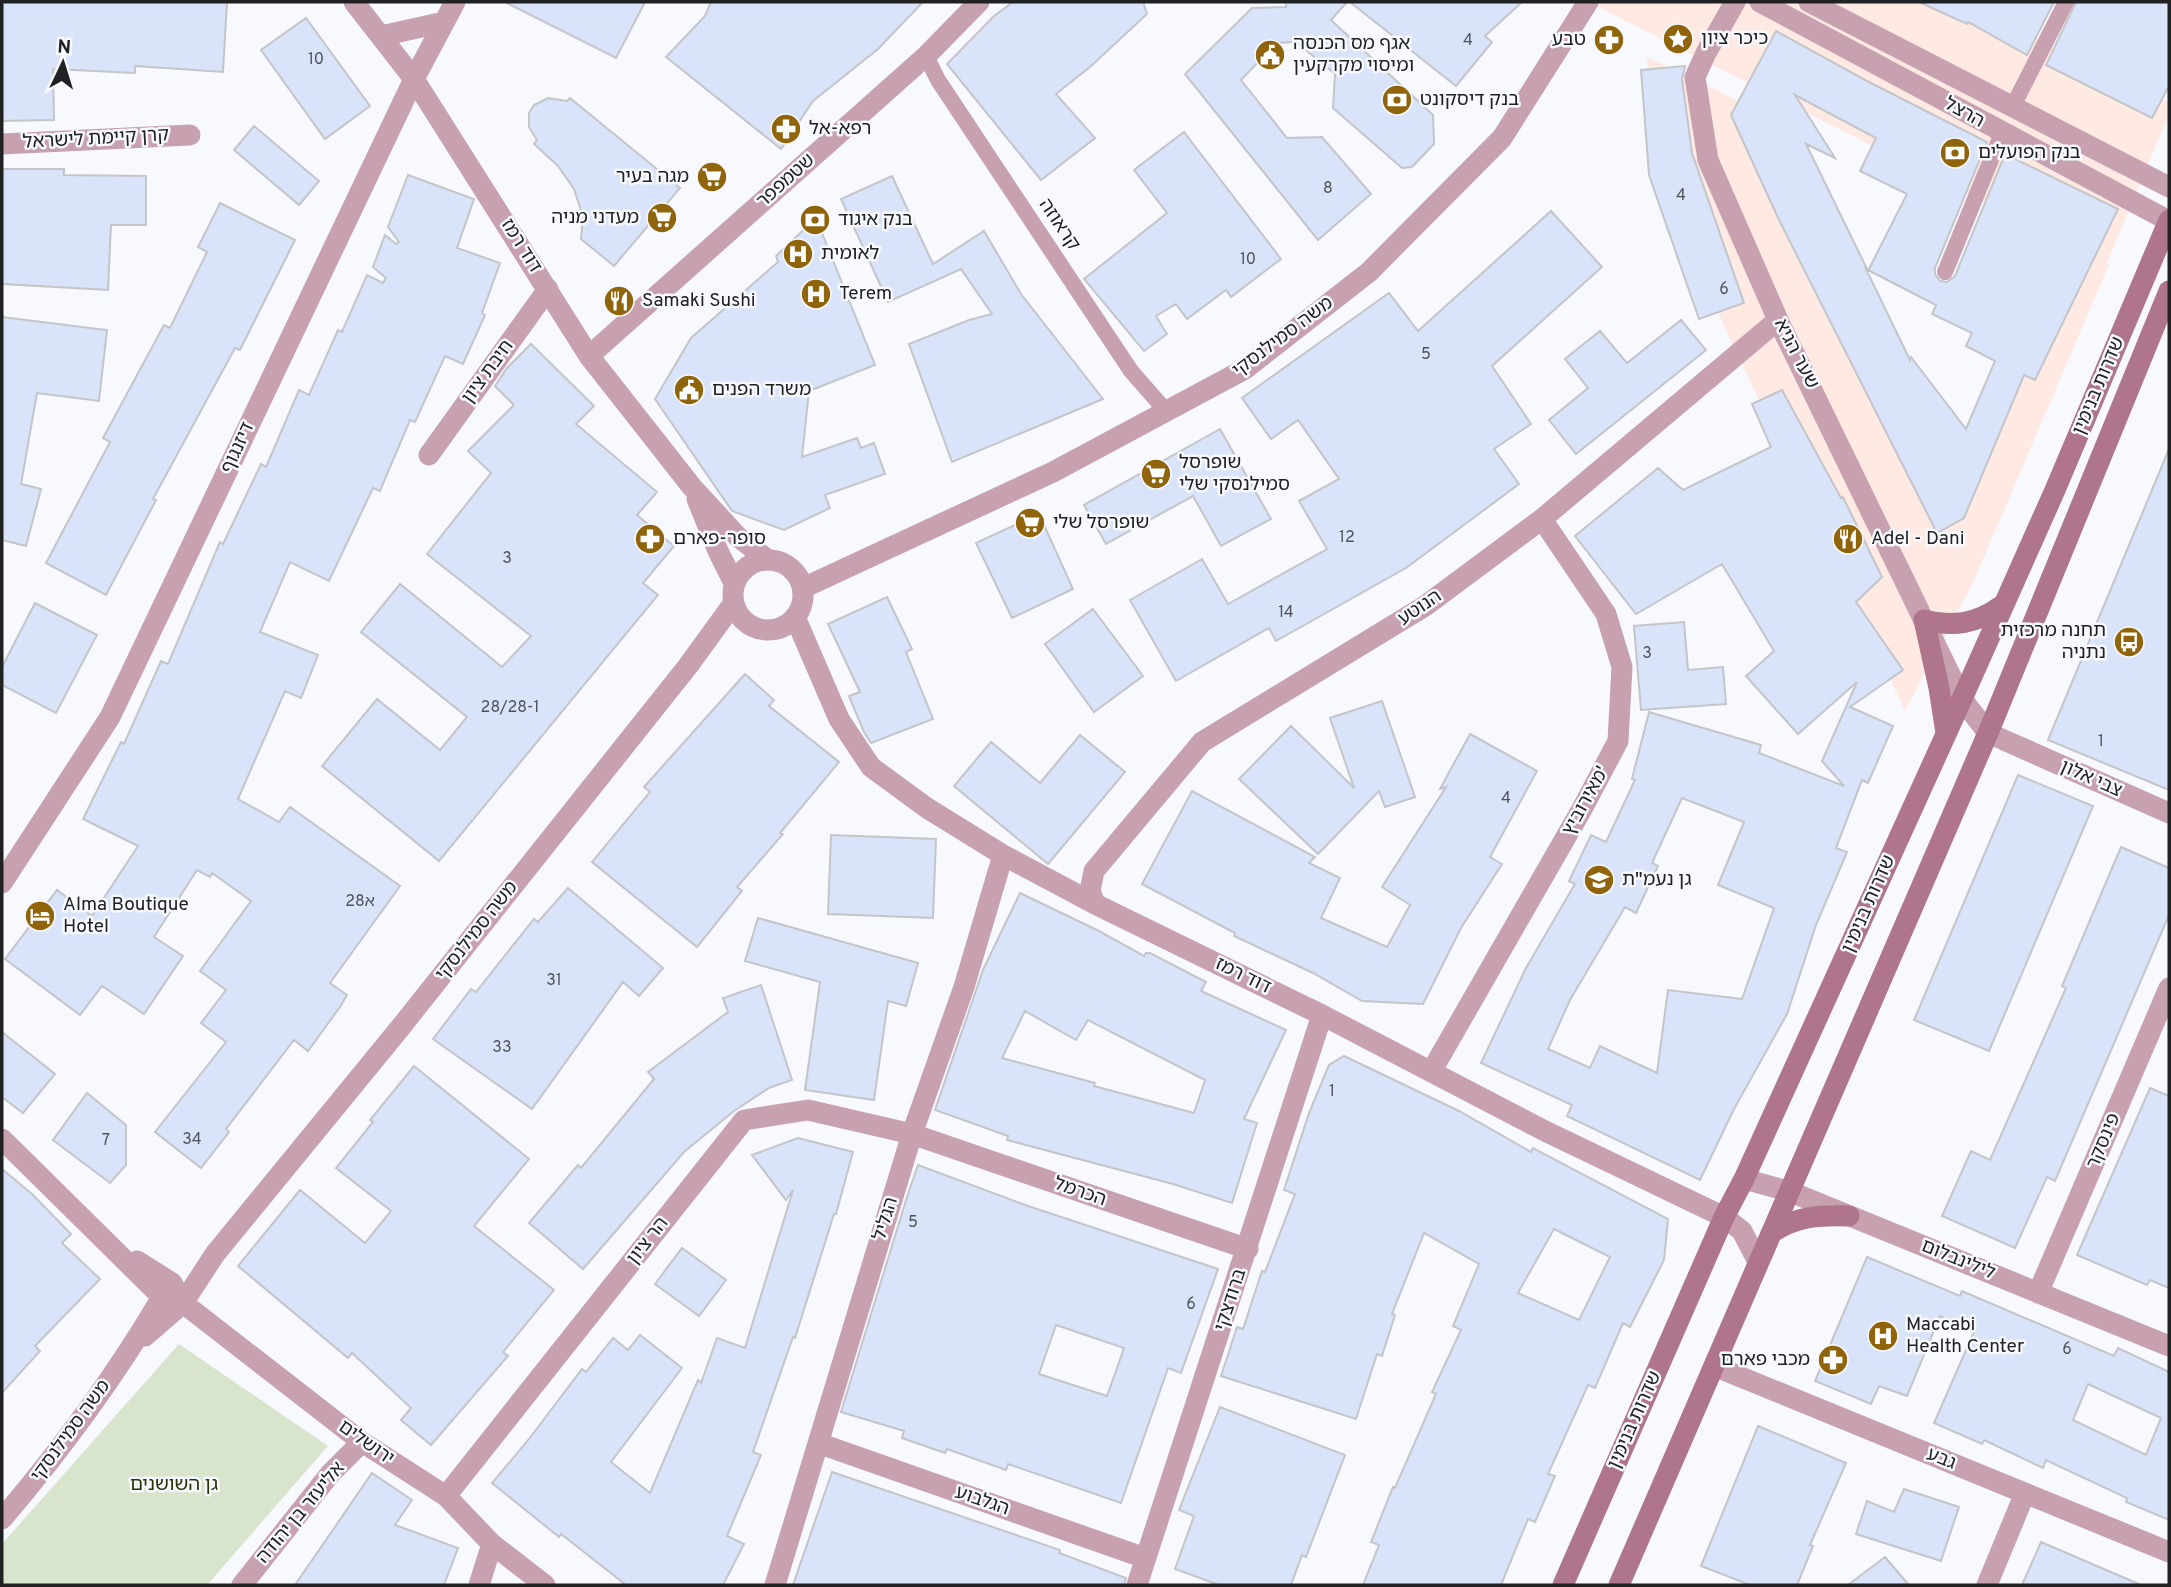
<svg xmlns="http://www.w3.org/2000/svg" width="2171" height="1587" font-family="Overpass,'Noto Sans Hebrew',sans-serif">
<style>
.commercial{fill:#feeae3}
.green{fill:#d8e5cc}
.building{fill:#d9e3f9;stroke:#c3c5c9;stroke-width:2;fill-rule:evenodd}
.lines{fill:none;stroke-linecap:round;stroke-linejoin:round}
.pedestrian{stroke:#c8a1b0;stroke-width:16}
.minor{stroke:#c8a1b0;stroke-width:21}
.tertiary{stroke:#c8a1b0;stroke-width:21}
.secondary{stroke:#ae758d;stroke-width:21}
.labels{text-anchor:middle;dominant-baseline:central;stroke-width:5;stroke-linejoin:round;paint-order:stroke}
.number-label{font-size:16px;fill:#4e5258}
.poi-label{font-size:19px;fill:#202123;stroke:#f7f9fe;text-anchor:start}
.street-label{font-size:19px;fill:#202123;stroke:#f7f9fe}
.park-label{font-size:19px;fill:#213600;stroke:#f7f9fe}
</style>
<rect width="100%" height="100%" fill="#f7f9fe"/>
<!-- commercial -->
<path class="commercial" d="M1588,2H1965L2169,102V114L2107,263L2109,265L1973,583L1905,711L1685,243L1646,56L1743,103L1943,504L2062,242Z"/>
<!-- green -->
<path class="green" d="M179,1344L328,1446L207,1585H2V1544Z"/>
<!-- building -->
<path class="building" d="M2,2H227L223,72L135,66V73L53,69L54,120L2,121Z
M505,2H645L616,58Z
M711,2H923L878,49L813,101L781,149L666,57L705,16Z
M1013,2H1143L1147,14L1090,67L1056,94L1095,138L1041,180L947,64L994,16Z
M1286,2H1347L1331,20L1433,115L1434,144L1412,167L1402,168L1333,108L1335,74L1296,42L1276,43L1241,80L1287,138L1322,137L1371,194L1318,240L1185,74L1252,8L1286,7Z
M1350,2H1522L1485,36L1492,42L1456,86Z
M1919,2H2054L2027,55L1968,22L1967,24Z
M2076,2H2169V86L2152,118L2046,65Z
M306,18L370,106L325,139L261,50Z
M1776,31L1867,81L1987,142L1935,268V274L1940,281L1947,282L1955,276L2005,154L2118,209L2035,380L2024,375L1964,518L1937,533L1779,220L1731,115ZM1795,95L1876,138L1860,171L1907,194L1868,271L1806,144L1835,158ZM1866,269L1936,305L1932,314L1972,333L1966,346L1995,361L1966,429L1911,357L1910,360Z
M1685,66L1682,79L1692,153L1744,303L1699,319L1649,175L1641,70Z
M548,98L567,101L570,98L680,188L614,266L581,239L583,217L574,189L558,166L534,144L537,140L529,127V113L534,105Z
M254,126L319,181L299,205L234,150Z
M1184,132L1281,259L1231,297L1226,290L1187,319L1176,304L1156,316L1167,334L1144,351L1084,279L1167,213L1134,170Z
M2,169H64V175L146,176V225H111L108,290L2,284Z
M408,175L474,199L457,248L500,263L482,313L485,315L463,364L445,356L415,422L410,420L380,491L373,488L329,581L290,562L260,632L318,655L301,698L285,691L238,799L279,822L290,807L400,886L330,983L347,995L340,1007L308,1051L294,1040L226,1129L229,1132L201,1168L155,1132L226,1042L201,1023L226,990L200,971L251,901L212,873L210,877L197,870L154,937L183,956L144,1014L102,986L80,1015L5,959L57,890L92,916L138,846L83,819L121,742L124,744L161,661L168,664L220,542L223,544L261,464L266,467L299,390L309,395L338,330L342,332L367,275L383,283L386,278L373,267L385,235L396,244L399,242L388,227Z
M892,176L933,264L984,231L1021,294L1103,399L952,462L909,344L969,320L992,314L961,269L888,302L841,199Z
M220,203L295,240L240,350L235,348L153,499L156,500L106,595L46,563L110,442L103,438L164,325L170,328L207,252L198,247Z
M1551,211L1602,267L1492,366L1531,424L1494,449L1519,484L1406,568L1276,641L1269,628L1176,681L1130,600L1202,559L1228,604L1327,549L1299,501L1339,479L1298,420L1271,439L1242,398L1389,293L1418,331Z
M816,218L875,365L809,391L802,457L857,438L861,448L874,443L885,474L825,495L830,508L784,530L732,511L655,399L691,338L778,262L776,256Z
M2,317L107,330L99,401L37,393L21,484L41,489L26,546L2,540Z
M1681,320L1706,350L1576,454L1549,420L1588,388L1565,359L1600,331L1627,363Z
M531,344L594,406L576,424L657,492L637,515L674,546L643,583L658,595L439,861L322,766L377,699L440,750L467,717L361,632L400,584L502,667L531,636L427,554L491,473L468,451L514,405L495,386L507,368Z
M1782,390L1841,498L1843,497L1882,577L1856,602L1903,670L1850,707L1893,726L1868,783L1862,780L1836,848L1847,852L1816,925L1787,1014L1734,1109L1700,1180L1567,1116L1572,1105L1481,1063L1526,968L1575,884L1569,881L1591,835L1606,842L1635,780L1632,779L1649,712L1761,745L1759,753L1844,786L1822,761L1857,682L1798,734L1746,676L1774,651L1722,564L1636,614L1575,536L1658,468L1683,490L1771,447L1752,404ZM1682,798L1744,822L1718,885L1774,908L1742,999L1668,990L1657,1073L1600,1046L1590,1068L1548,1049L1570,1000L1625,907L1636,913L1658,866L1652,863Z
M1220,429L1271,519L1221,546L1193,496L1106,544L1084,505Z
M2169,449V790L2048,740Z
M1039,514L1073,589L1012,618L976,543Z
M887,597L912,649L906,652L933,719L871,743L864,732L849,696L860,692L828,624Z
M35,603L97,635L56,713L2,685V667Z
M1093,609L1143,676L1094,712L1045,644Z
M1684,622L1688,670L1723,667L1726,704L1641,710L1634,626Z
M745,674L774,700L769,706L839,762L780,833L783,834L737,887L742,891L697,947L592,862L650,792L644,787Z
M1382,701L1415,797L1385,807L1379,791L1318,854L1239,779L1291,726L1354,788L1330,718Z
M1470,734L1537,771L1490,857L1502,864L1461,928L1423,1004L1362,1001L1313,973L1234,936L1235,933L1142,884L1192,791L1315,857L1309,863L1340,878L1321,918L1387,947L1410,905L1382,887L1446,787L1440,789Z
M1080,735L1125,772L1048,864L954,786L991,742L1040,783Z
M2018,775L2093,806L1989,1051L1914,1020Z
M831,835L936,839L933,918L828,914Z
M2121,847L2169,868V915L2055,1181L2047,1177L2015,1248L1942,1216L1971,1151L1990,1160L2066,988L2062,986Z
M568,888L663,968L639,996L623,982L532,1109L433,1039L471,989L476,992L534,919L538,922Z
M1020,893L1097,930L1144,956L1146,953H1150L1206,982L1201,991L1286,1030L1244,1119L1257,1123L1232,1203L1173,1184L1007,1140L1008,1136L935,1110L983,970ZM1025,1011L1076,1040L1088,1020L1205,1080L1194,1113L1094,1086L1095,1083L1002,1058Z
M758,918L918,963L906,1006L888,1001L874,1100L805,1090L820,982L745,961Z
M761,985L792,1080L769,1088L734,1111L684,1152L583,1269L529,1223L578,1165L581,1168L654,1079L648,1072L728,1012L723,998Z
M2,1032L55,1074L23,1113L2,1097Z
M1344,1056L1459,1111L1531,1152L1533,1148L1668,1219L1664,1260L1630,1327L1623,1323L1595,1388L1588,1385L1548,1474L1555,1476L1535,1522L1528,1519L1501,1585H1363L1379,1545L1371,1542L1393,1487L1395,1488L1436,1394L1432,1392L1461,1330L1453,1326L1479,1264L1424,1233L1392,1314L1395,1315L1382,1356L1377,1354L1356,1419L1221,1376L1237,1327L1243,1329L1262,1271L1265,1272L1295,1194L1284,1190L1309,1113L1329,1065ZM1554,1229L1610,1257L1579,1320L1518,1293Z
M414,1066L529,1159L474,1226L554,1290L503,1352L508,1356L431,1445L401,1420L411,1408L352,1353L348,1358L238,1266L300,1190L365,1243L391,1211L336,1168L373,1122L370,1120Z
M2150,1088L2169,1096V1288L2150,1280L2147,1285L2077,1255Z
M87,1093L126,1125V1165L110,1183L53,1140Z
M798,1138L853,1152L836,1214H834L795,1338L793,1337L753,1452L761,1455L727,1536L744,1544L723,1585H626L561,1534L559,1537L492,1483L529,1439L582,1369L586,1372L613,1338L628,1350L640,1335L682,1368L611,1462L650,1493L698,1380L701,1383L717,1338L745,1348L793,1190L786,1200L752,1155Z
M918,1165L1028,1206L1218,1269L1181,1373L1168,1368L1121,1503L1008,1464L1006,1470L947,1449L945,1453L902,1438L904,1431L841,1412L907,1197ZM1056,1325L1124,1348L1107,1396L1039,1374Z
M2,1169L32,1194L71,1234L62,1243L100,1279L35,1346L40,1351L2,1393Z
M682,1248L726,1280L699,1316L655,1284Z
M1867,1257L1960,1296L1962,1291L2114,1356L2118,1348L2169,1372V1520L2126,1502L2127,1498L2046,1460L2043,1468L1984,1440L1982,1444L1934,1423L1974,1332L1940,1316L1907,1396L1879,1386L1871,1404L1815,1381ZM2088,1384L2161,1418L2146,1455L2073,1420Z
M1220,1407L1345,1455L1306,1557L1302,1555L1291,1585H1219L1175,1569L1194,1516L1179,1510Z
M1758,1426L1846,1463L1810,1545L1813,1546L1797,1585H1750L1701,1566Z
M832,1472L1060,1550L1059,1553L1126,1578L1124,1585H793Z
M372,1473L412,1500L395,1525L458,1548L444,1585H295Z
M1904,1489L1959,1507L1941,1561L1856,1534L1867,1501L1894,1512Z
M2041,1542L2141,1585H2022Z
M1885,1557L1909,1585H1848Z"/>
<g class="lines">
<!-- pedestrian -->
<path class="pedestrian" d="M926,56L938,80L1131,371L1166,411
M2012,108L2066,2
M1945,272L2002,133"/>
<!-- minor -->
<path class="minor" d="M354,2L414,79L589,356L692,487L738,537L767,559
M1735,2L1706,53L1695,77L1708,160L1778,320L1962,699L1988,733L2169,813
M381,36L444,22
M2,144L190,135
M589,356L926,56L979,2
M429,455L548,289
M697,499L718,551L734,583
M795,617L839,719L871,767L927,808L1003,855L1095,904L1322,1015L1545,1131L1724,1217L1742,1231L1758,1262
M2,883L110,717L414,79L455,2
M1095,904L1090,891L1094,871L1202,742L1425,606L1542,519L1778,320
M1431,1072L1582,809L1618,741L1622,667L1606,614L1542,519
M1744,1179L1791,1192L2169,1346
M2038,1293L2169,988
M145,1336L183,1303
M1714,1366L2169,1552
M818,1443L1145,1558
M446,1496L744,1120L808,1110L912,1134L1248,1249
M2,1519C61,1450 116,1375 162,1297
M242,1585L330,1474L362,1442
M479,1585L492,1544
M775,1585L912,1134L964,987L1003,855
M1137,1585L1322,1015
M1987,1585L2025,1493"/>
<!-- tertiary -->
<path class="tertiary" d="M1760,2L2169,221
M1809,2L2169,187
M733 595a35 35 0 1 1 70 0a35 35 0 1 1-70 0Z
M803,588L1053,472L1245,369L1369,272L1502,138L1588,2
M2,1139L162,1297L183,1303L362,1442L446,1496L492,1544L545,1585
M137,1261L172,1283L183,1303
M183,1303L215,1254L400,1028L688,666L733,604"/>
<!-- secondary -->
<path class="secondary" d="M1946,733L1939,688L1924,620C1954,627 1976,624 2001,606
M1771,1233C1797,1216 1819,1215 1849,1216
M1563,1585L1724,1217L1744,1179L1962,699L2055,490L2169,220
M1619,1585L1988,733L2169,291"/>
</g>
<!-- icons -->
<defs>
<g id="sight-disc" transform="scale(1.575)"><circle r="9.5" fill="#8f640b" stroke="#f7f9fe"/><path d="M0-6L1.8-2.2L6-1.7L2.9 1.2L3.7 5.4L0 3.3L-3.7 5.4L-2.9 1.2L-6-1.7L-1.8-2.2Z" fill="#fff"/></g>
<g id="pharmacy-disc" transform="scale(1.575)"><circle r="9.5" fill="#8f640b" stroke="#f7f9fe"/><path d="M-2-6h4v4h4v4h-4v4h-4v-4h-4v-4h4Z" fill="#fff"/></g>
<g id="civic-disc" transform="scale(1.575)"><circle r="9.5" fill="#8f640b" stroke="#f7f9fe"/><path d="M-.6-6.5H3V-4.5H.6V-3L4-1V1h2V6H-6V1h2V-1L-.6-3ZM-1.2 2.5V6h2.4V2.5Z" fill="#fff"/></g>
<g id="bank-disc" transform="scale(1.575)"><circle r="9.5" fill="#8f640b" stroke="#f7f9fe"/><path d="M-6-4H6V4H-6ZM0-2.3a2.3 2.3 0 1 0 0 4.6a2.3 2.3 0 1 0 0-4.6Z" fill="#fff"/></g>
<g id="supermarket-disc" transform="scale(1.575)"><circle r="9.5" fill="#8f640b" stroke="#f7f9fe"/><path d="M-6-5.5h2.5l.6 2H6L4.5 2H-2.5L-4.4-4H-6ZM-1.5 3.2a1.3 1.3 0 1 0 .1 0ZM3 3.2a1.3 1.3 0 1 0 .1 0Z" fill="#fff"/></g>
<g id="hospital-disc" transform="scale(1.575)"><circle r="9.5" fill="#8f640b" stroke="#f7f9fe"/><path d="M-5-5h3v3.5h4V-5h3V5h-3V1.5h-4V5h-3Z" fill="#fff"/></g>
<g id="restaurant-disc" transform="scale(1.575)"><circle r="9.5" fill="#8f640b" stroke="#f7f9fe"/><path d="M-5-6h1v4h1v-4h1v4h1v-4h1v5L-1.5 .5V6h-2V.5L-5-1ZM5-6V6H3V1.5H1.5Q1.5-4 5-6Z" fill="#fff"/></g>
<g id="bus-disc" transform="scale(1.575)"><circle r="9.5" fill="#8f640b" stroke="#f7f9fe"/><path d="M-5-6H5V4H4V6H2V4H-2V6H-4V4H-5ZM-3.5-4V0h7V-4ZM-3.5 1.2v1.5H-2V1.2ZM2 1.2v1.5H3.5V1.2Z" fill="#fff"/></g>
<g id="school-disc" transform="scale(1.575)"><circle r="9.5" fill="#8f640b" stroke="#f7f9fe"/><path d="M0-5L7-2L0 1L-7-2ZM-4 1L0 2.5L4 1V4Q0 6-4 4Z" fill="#fff"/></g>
<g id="hotel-disc" transform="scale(1.575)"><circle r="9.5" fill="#8f640b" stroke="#f7f9fe"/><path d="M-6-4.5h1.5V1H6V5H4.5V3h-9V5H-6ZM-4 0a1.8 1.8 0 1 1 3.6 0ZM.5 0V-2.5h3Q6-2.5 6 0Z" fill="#fff"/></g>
</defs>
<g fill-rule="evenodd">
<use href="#sight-disc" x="1678" y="39"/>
<use href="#pharmacy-disc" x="1609" y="40"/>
<use href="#civic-disc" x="1270" y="55"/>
<use href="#bank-disc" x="1397" y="100"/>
<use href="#pharmacy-disc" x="786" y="129"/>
<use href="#bank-disc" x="1955" y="153"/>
<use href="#supermarket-disc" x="712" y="177"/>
<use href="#supermarket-disc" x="662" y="218"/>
<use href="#bank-disc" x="815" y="220"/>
<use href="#hospital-disc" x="798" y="254"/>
<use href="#hospital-disc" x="816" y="294"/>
<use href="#restaurant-disc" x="619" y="301"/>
<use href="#civic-disc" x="689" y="390"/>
<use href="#supermarket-disc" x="1156" y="474"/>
<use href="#supermarket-disc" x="1030" y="523"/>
<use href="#pharmacy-disc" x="650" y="539"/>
<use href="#restaurant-disc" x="1848" y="539"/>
<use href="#bus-disc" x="2129" y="642"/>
<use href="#school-disc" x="1599" y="880"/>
<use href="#hotel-disc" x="40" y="916"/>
<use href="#hospital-disc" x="1883" y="1336"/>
<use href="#pharmacy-disc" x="1833" y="1360"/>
</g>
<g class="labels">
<!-- number labels -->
<g class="number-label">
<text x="1468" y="41">4</text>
<text x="316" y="60">10</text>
<text x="1328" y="189">8</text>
<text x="1681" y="196">4</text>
<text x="1248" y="260">10</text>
<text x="1724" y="290">6</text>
<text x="1426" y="355">5</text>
<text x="1347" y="538">12</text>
<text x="507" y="559">3</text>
<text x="1286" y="613">14</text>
<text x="1647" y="654">3</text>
<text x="510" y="708">28/28-1</text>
<text x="2101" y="742">1</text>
<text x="1506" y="799">4</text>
<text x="360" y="902">28א</text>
<text x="554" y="981">31</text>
<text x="502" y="1048">33</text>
<text x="1332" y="1092">1</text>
<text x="192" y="1140">34</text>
<text x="106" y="1141">7</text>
<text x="913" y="1223">5</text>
<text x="1191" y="1305">6</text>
<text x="2067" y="1350">6</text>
</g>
<!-- poi labels -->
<g class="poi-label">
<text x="1701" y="39">כיכר ציון</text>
<text x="1586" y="40" text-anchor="end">טבע</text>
<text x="1293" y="44">אגף מס הכנסה<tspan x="1293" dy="22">ומיסוי מקרקעין</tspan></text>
<text x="1420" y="100">בנק דיסקונט</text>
<text x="809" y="129">רפא-אל</text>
<text x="1978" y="153">בנק הפועלים</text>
<text x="689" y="177" text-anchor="end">מגה בעיר</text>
<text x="639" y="218" text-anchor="end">מעדני מניה</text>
<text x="838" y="220">בנק איגוד</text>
<text x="821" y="254">לאומית</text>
<text x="839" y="294">Terem</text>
<text x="642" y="301">Samaki Sushi</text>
<text x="712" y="390">משרד הפנים</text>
<text x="1179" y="463">שופרסל<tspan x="1179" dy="22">סמילנסקי שלי</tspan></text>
<text x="1053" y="523">שופרסל שלי</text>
<text x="673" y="539">סופר-פארם</text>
<text x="1871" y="539">Adel - Dani</text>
<text x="2106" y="631" text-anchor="end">תחנה מרכזית<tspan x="2106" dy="22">נתניה</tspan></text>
<text x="1622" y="880">גן נעמ"ת</text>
<text x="63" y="905">Alma Boutique<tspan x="63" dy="22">Hotel</tspan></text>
<text x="1906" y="1325">Maccabi<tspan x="1906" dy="22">Health Center</tspan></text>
<text x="1810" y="1360" text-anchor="end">מכבי פארם</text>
</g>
<!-- street labels -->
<g class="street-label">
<text transform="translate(1964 113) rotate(29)">הרצל</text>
<text transform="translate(96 139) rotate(-3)">קרן קיימת לישראל</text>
<text transform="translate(786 181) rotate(-42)">שטמפפר</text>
<text transform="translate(1059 225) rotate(56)">קראוזה</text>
<text transform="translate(521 246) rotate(58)">דוד רמז</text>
<text transform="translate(1283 337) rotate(-37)">משה סמילנסקי</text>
<text transform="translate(1796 354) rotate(63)">שער הגיא</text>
<text transform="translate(488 372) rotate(-54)">חיבת ציון</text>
<text transform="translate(2099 386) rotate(-67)">שדרות בנימין</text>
<text transform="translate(238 448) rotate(-65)">דיזנגוף</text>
<text transform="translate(1420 608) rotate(-34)">הנוטע</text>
<text transform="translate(2091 779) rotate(24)">צבי אלון</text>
<text transform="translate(1586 801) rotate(-61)">מאירוביץ'</text>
<text transform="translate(1869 904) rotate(-66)">שדרות בנימין</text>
<text transform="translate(477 931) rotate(-52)">משה סמילנסקי</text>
<text transform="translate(1243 976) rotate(26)">דוד רמז</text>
<text transform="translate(2104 1141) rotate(-67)">פינסקר</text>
<text transform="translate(1080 1192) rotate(19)">הכרמל</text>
<text transform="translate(886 1219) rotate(-73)">הגליל</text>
<text transform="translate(648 1241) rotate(-52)">הר ציון</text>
<text transform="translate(1958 1260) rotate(22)">לילינבלום</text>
<text transform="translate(1231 1300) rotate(-72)">ברודצקי</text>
<text transform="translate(1635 1420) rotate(-66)">שדרות בנימין</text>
<text transform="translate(71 1431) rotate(-54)">משה סמילנסקי</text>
<text transform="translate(366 1443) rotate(35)">ירושלים</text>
<text transform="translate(1941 1459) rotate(22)">גבע</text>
<text transform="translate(982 1501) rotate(19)">הגלבוע</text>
<text transform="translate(301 1513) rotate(-50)">אליעזר בן יהודה</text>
</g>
<!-- park labels -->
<g class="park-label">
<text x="174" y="1485">גן השושנים</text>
</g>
</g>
<!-- border -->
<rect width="2171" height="1587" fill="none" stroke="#202123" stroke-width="7"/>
<!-- north arrow -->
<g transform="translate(63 63) rotate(4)" stroke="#f7f9fe" stroke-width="5" paint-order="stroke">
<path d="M0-5L12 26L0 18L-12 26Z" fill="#202123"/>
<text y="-10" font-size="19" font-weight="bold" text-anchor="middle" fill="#202123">N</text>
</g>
</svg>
